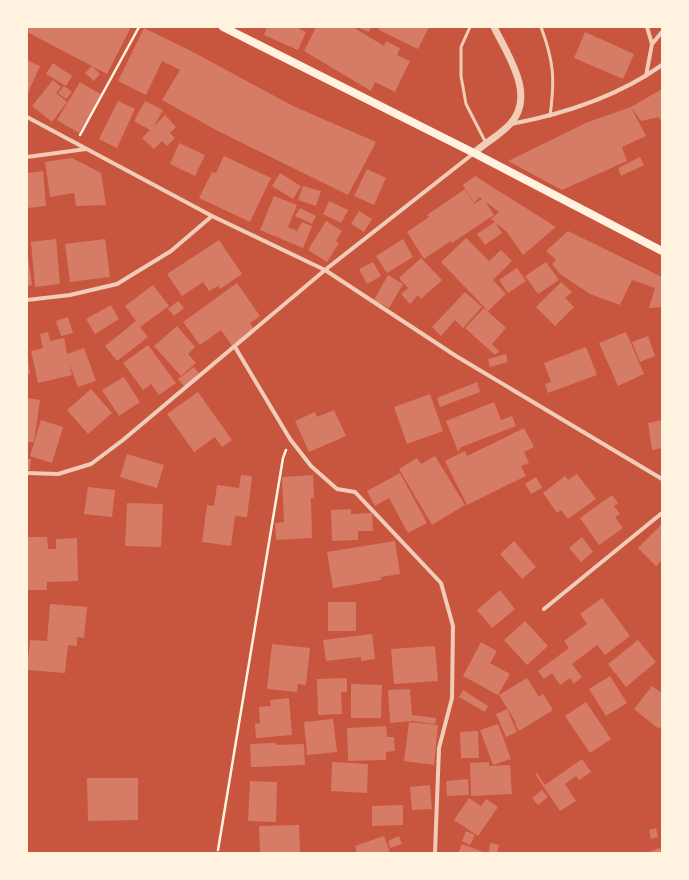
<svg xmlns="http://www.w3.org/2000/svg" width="689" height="880" font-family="'DM Sans',sans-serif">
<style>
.building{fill:#d67c66}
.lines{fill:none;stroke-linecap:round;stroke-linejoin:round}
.path{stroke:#fff3e0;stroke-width:2.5}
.service{stroke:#f1ccb7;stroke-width:3}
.minor{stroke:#f1ccb7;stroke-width:4}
.tertiary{stroke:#f1ccb7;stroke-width:7}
.secondary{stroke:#fff3e0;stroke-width:8}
</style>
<rect width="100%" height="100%" fill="#c8553d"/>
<!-- building -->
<path class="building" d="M27,27H131L107,74L92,66L100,74L94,81L85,73L92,66L27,32Z
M267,27H296L306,32L298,50L264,35Z
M316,27H353L384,46L386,41L400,48L397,55L410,61L395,92L375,82L371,91L304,51Z
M357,27H371L369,32Z
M380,27H429L418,49L379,30Z
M144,28L189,50L293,106L376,142L348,195L218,131L162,100L180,70L162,61L146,95L118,81Z
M585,32L634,54L623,79L574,58Z
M27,60L40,66L27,95Z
M53,63L72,76L66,86L46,74Z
M53,80L61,87L56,93L67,102L52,122L32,106Z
M80,82L102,95L79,133L57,120Z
M64,86L72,92L66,99L58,93Z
M662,89V125L659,117L641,121L631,107L646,136L622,147L627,161L562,190L508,161L588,122L631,107Z
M118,101L135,109L117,148L99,139Z
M145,101L163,110L154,126L165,115L176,127L170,133L175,138L167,146L162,141L154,149L142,138L150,130L134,121Z
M179,143L205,155L195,176L170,164Z
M224,156L271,178L250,222L199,198L212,172L216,173Z
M640,157L644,165L621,176L618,168Z
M72,158L101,173L106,205L76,206L74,193L50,197L45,162Z
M367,169L386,178L374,205L354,196Z
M43,171L46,206L27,208V173Z
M280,173L301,186L293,199L272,186Z
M475,176L556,227L523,255L507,232L495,222L502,233L485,245L477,234L495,222L491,219L499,212L485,201L494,215L452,243L451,241L424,259L407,232L429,217L427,215L465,189L474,204L482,199L480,197L474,203L463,185Z
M303,186L321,191L316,206L298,200Z
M274,196L297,205L288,227L297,231L302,222L312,226L303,248L260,230Z
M329,201L348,210L341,223L323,214Z
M300,208L316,216L312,224L295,216Z
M359,211L372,219L364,232L351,224Z
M326,221L342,231L336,241L339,243L327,262L308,250Z
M568,231L662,277V307L649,308L655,288L632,280L620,305L590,294L560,274L552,264L556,260L546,251Z
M466,238L489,261L501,250L512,261L493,280L506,294L488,311L441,262Z
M56,239L60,284L35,287L31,242Z
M105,239L110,277L70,282L65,244Z
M403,239L413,257L387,273L376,256Z
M219,240L242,274L220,289L218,286L209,291L203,282L182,296L167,274Z
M27,250L32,285L27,286Z
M421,258L442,280L421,299L418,295L410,304L401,294L408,288L399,278Z
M373,262L381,276L367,284L359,269Z
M546,262L559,280L538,294L525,276Z
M517,268L526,281L508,293L499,280Z
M388,275L403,284L389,308L374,300Z
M561,282L572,292L565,298L574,307L555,326L536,307Z
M237,283L260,316L250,323L254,330L232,346L221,330L200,345L183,322Z
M153,285L169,306L140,327L148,337L117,361L105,346L136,321L125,306Z
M465,292L482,307L463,328L455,320L441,336L432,327Z
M178,301L184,308L174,316L168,309Z
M111,305L119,319L95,334L86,319Z
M484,308L506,328L492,344L499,351L495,355L465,328Z
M68,317L73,333L61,336L56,321Z
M177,326L195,347L188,354L196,363L181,376L154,346Z
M48,332L50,341L64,338L67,354L84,348L96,381L78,387L69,363L72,375L38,383L31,351L43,348L40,334Z
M626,332L644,374L618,386L599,343Z
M648,336L655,356L640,362L632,342Z
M148,345L176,383L159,395L151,384L143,390L123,363Z
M586,347L597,375L548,393L545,384L551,382L544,363Z
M27,353L30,374H27Z
M506,354L508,362L490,367L488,359Z
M194,367L200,375L185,387L178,379Z
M124,377L140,402L119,416L102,390Z
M477,382L480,392L440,407L437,398Z
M91,389L112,413L88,434L67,410Z
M198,392L232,440L222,447L215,437L194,452L167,414Z
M430,394L443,431L407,444L394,407Z
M27,398L40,400L34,442H27Z
M494,402L501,420L512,416L516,426L459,448L460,450L458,451L446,421Z
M334,410L346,436L309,452L295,421L315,412L317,417Z
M41,420L63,427L52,463L30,456Z
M662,420V448L652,450L648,423Z
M524,428L534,447L524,452L529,463L521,466L526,476L467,505L445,461L465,451L467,456Z
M127,454L164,465L157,488L120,477Z
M435,456L465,505L432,525L399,469L417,458L421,464Z
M27,459H31L30,470H27Z
M400,473L427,523L408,533L389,498L375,506L367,491Z
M577,474L596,499L568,519L561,510L557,513L543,493L565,476L568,480Z
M241,475L252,476L247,517L235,516L231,546L202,542L207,505L214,506L217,485L239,488Z
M313,475L314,498H311L312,538L276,540L275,523L284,522L282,477Z
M536,477L542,488L531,494L525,484Z
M88,487L115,490L112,517L84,514Z
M612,495L618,503L614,506L620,514L615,517L623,528L599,545L580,518Z
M127,503L163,504L161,547L125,546Z
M351,509V514L372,513L373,531H358V540L332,541L331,510Z
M662,524V560L656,566L638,548Z
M27,537H47L48,549H56V539L77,538L78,581L47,582V590H28Z
M582,537L593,552L581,562L569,548Z
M395,541L400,574L381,577V580L333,588L327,552Z
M514,541L536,567L522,579L500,554Z
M500,590L515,609L492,628L477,610Z
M602,598L630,636L605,655L597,645L572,664L582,677L574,684L570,678L560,685L552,673L544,679L538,671L569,648L564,641L587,624L580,614Z
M328,602H356V631H328Z
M50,604L87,607L84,638L77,637V646L68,645L65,673L27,670L30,640L47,641Z
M525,621L548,646L527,665L504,640Z
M372,634L375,659L361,661V657L326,661L323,640Z
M638,640L656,662L626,687L608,664Z
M481,642L497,651L490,663L510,674L498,695L463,676Z
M272,644L310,648L306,685L298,684L297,692L267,689Z
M435,646L438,681L394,684L391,649Z
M610,676L627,703L606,716L589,689Z
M347,678V692H341L342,714L318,715L317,679Z
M527,678L539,697L543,694L553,710L519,731L515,724L516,723L499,695Z
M351,684L382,685L381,718H351Z
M652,686L662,693V726L659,729L634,709Z
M410,689L412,715L436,718L435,724L412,721L390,723L388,690Z
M463,690L488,706L485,712L459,697Z
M289,698L292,735L256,738L255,724L260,723L259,707L271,706L270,700Z
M586,702L611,739L590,753L565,716Z
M507,709L517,732L506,737L496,714Z
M333,719L337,752L307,755L304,722Z
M409,722L438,725L434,765L404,761Z
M498,724L511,759L493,765L480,730Z
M386,726L387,737H394L395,751L386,752V760L348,761L347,728Z
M478,731L479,758H461L460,732Z
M276,743L277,745L304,744L305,765L251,767L250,744Z
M582,759L591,772L579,780L576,776L565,784L576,801L560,811L535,774L537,773L545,785Z
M332,762L368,764L367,793L331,791Z
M489,762V766L510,765L512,794L471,796L470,763Z
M87,778H138V820L88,821Z
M468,779L469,795L447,796L446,781Z
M250,781L277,782L276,822L248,821Z
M430,785L432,809L412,810L410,787Z
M542,790L548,797L538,805L532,798Z
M469,798L481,806L486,799L498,807L478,836L454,820Z
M403,805V825L372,826V806Z
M299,825L300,853H260L259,826Z
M656,828L658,837L651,839L649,830Z
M466,831L475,835L470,845L462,841Z
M384,836L390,853H357L355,846Z
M399,836L402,844L390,848L388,841Z
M490,843L499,845L497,853H489Z
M462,844L486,853H458Z
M660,848L662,853H646Z"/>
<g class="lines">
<!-- path -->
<path class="path" d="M80,135L139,27
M218,850L283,458L286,450"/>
<!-- service -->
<path class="service" d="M470,27L461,47V76L466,104L486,143
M541,27C554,62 555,79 550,116"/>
<!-- minor -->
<path class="minor" d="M652,44L662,32
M646,76L652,44L647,27
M27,117L212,216L325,270L456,356L662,479
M511,124C564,114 617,97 662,65
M27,157L86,149
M27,300L70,295L117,284L171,251L212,216
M235,347L290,439L311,466L337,489L355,492L441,583L453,626L452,698L439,748L435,853
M27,473L58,474L91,464L123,440L325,270L474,153
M544,609L662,513"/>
<!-- tertiary -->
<path class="tertiary" d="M474,153C485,143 500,135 510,124C537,96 507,54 494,27"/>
<!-- secondary -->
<path class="secondary" d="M223,27L474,153L662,251"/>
</g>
<!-- border -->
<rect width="689" height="880" fill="none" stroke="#fff3e0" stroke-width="56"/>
</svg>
